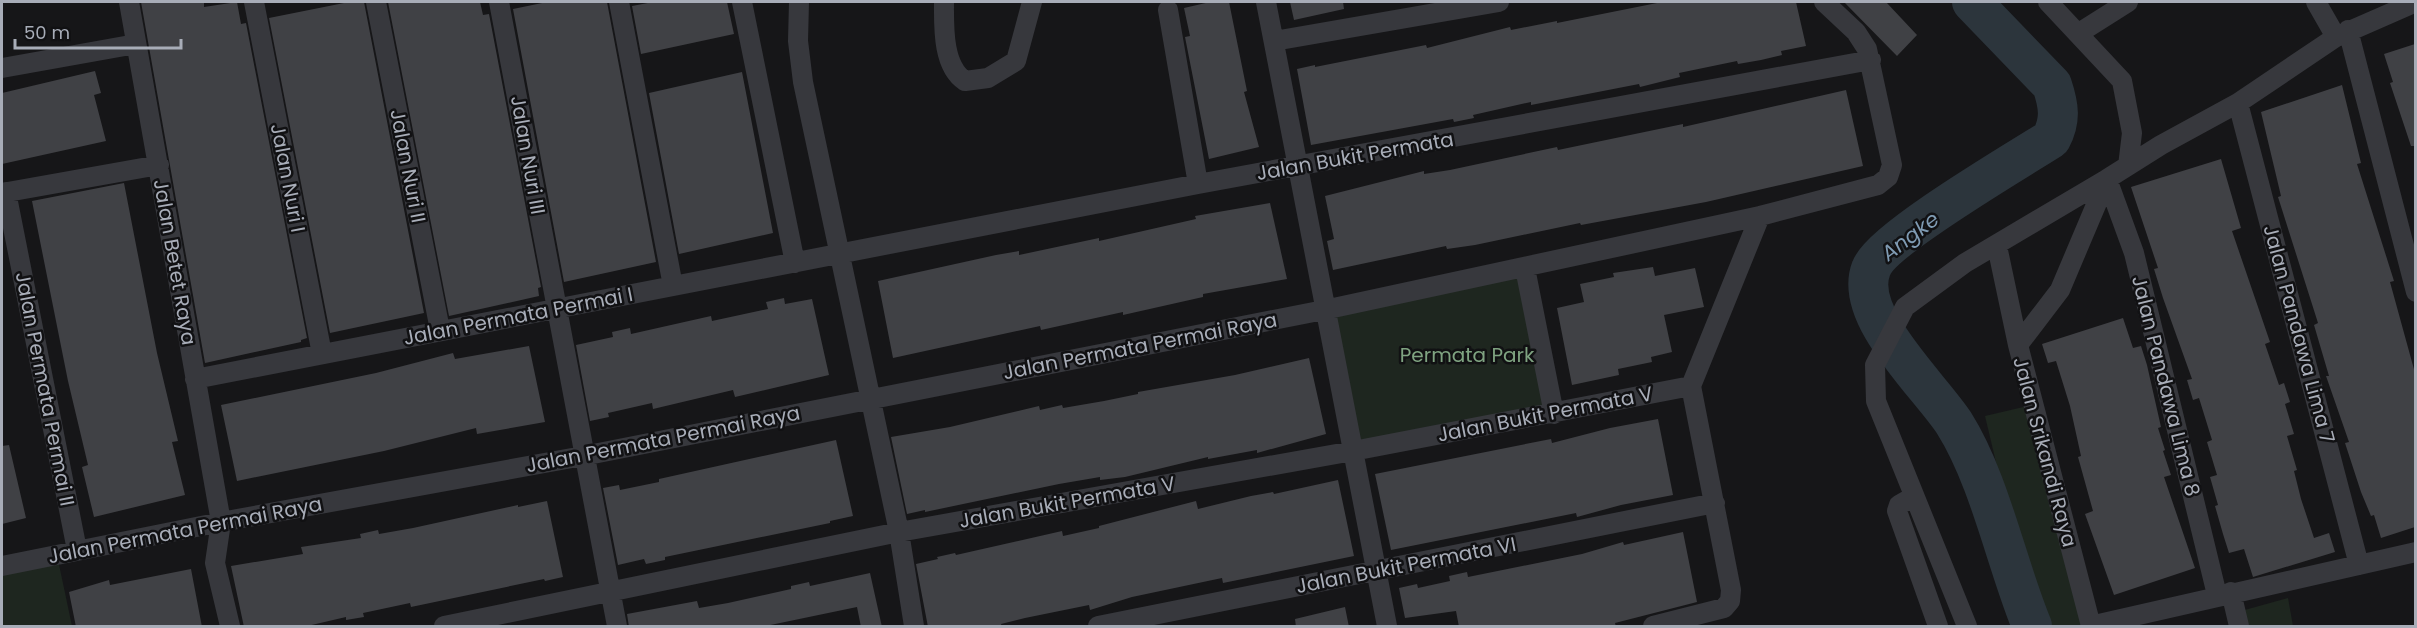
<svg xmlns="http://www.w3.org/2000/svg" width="2417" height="628" font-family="Poppins,sans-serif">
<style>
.green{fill:#1e261f}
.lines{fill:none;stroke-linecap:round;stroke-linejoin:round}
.river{stroke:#2c353c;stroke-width:40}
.building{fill:#404145}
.minor{stroke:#37383d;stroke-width:20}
.labels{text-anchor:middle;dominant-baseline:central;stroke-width:5;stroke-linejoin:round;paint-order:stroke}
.street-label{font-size:20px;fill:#a8adb8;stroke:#111113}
.park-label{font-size:20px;fill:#7fa381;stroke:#111113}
.water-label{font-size:21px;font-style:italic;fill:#7f9bb3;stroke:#111113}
</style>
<rect width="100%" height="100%" fill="#161618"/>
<!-- green -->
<path class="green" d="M1525,268L1554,414L1353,451L1324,310Z
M2036,404L2099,626H2035L1985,416Z
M57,555L72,626H2V566Z
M2288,598L2293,626H2246L2241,611Z"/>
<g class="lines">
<!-- river -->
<path class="river" d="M1972,2L2052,85C2059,106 2061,120 2051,139C2018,160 1881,240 1871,269C1853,316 1929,385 1954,423C1990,480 2006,563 2032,626"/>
</g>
<!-- building -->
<path class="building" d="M141,2H204V7L237,2L241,24L246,23L307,338L301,340V342L205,363Z
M349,2H364L424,313L330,333L269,18Z
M388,2H480L483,15L489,14L541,287L538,288L539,296L449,316Z
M547,2H607L656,262L564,282L513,9Z
M653,2H727L734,34L641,54L632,6Z
M1210,2H1229L1247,91L1244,92L1259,147L1209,159L1185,37L1190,36L1184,8Z
M1290,2H1343L1344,9L1294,20Z
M1662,2H1796L1806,46L1781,51L1782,55L1761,60L1738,64L1737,61L1679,73L1680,77L1640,87L1639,84L1531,105V102L1473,115L1474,118L1454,122L1453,119L1311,145L1297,69L1315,65V67L1426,45L1427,48L1510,27L1511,30L1557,21V23Z
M1844,2H1886L1917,35L1897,56Z
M2415,44V146H2411L2390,83L2393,82L2384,54Z
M95,71L101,93L94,95L106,141L2,164V93Z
M742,72L773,233L679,254L649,93Z
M2342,85L2361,163L2357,164L2394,281L2390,282L2415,373V527L2381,538L2374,515L2371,516L2361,492L2345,443L2349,442L2326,376H2329L2314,325L2318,323L2278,197L2281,196L2261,112Z
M1846,90L1863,166L1706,202L1581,225L1580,223L1475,245L1447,249L1446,246L1333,270L1327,241L1334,239L1325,196L1424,171V174L1450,170L1557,147L1558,150L1683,124V127Z
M2221,159L2241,228L2232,231L2270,342L2265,344L2279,385L2284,383L2290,402L2285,404L2294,434L2287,436L2297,470L2294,471L2301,499L2314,538L2329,533L2335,552L2253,577L2244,549L2229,553L2223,534L2215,506L2218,505L2210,477L2217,475L2207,442L2212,440L2199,398L2193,400L2187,380L2192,379L2163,298L2154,269L2158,268L2131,187Z
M124,183L157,353L178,441L172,442L185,495L94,517L82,467L88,465L68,381L32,201Z
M1270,203L1287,279L1203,294V297L1123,315V312L1041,330L1040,326L893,358L878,281L996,255L1019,251V255L1099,238V241L1196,219L1195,216Z
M1653,267L1655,276L1695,268L1704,307L1664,315L1672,352L1651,357L1652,362L1618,369L1619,375L1572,385L1557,308L1584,302L1580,284L1614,277L1613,273Z
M784,298L785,304L812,299L829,375L735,397L733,390L653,409L652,403L608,413L609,417L590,421L576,345L613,337L612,332L630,328L631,334L711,316L712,321L768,309L766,302Z
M2123,318L2133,348L2141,346L2147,365L2161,427L2158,428L2165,450L2163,451L2171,475L2164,477L2195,568L2114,595L2085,514L2093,511L2078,457L2081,456L2070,406L2056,361L2048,363L2042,344Z
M529,346L545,422L477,434L476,428L384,451L237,481L221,405L376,373L453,353L455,359Z
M1309,358L1326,434L1257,453V450L1208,459V457L1125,477L1100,480V477L1059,484L925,512V510L907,514L891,437L950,427L1039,406L1040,410L1062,405L1063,408L1104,401L1138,394V392L1235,375Z
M1658,419L1673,495L1621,505L1577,517L1576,513L1391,550L1375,474L1551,439L1552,443L1610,428Z
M836,440L853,516L830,521V523L665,557V560L646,564L644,559L618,565L603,488L619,485L620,490L659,482V479Z
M9,445L26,518L2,524V446Z
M1338,480L1354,556L1223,583L1222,578L1132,597L1090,610L1089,605L1025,618L1001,624L1002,627H928L916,564L938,559L937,557L955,553L956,555L1062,531L1063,536L1099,528V526L1126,519L1196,501L1198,509L1251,496L1273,492L1274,494Z
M547,501L563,577L545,581L544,579L411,607L410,603L363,613L364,617L346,620V617L303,627H244L231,566L303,554L301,547L361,538L360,534L378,530L379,534L413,528L518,505V507Z
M1683,532L1697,602L1615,623L1616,627H1459L1456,611L1405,618L1399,588L1417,584L1418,588L1450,581L1449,576L1467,572L1468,577L1582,554L1623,542L1624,545Z
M191,569L202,627H76L69,592L109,580L110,585Z
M870,573L882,627H861L857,607L761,627H629L627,614L697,601L699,608L728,603L791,589V586L809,582L810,586Z
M1345,607L1349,627H1296L1295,619Z"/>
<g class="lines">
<!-- minor -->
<path class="minor" d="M129,2L221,522L215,563L230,626
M254,2L322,354
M376,2L440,330
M499,2L617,626
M619,2L673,286
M742,2L795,263
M799,2L798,41L803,82L899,532L914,626
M944,2C944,25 942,66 965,81L988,78L1016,61L1032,2
M1266,2L1387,626
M2048,2L2122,81L2132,133L2128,166
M2316,2L2336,37
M1168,10L1198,184
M2348,30L2416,292
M2079,33L2128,2
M1274,41L1499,2
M2,68L136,44
M2238,103L2359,565
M6,192L77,550
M2,193L159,165
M1997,246L2018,345
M1525,268L1554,414
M195,379L1198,184L1871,60
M1913,497L1899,505L1897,511L1938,626
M2,566L221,522L583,456L1324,310L1760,216L1878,185L1888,177L1892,165L1867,49L1856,32L1824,2
M2231,592L2239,626
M444,626L899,532L1353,451L1691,386
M1098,626L1715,503
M1653,626L1724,608L1730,601L1731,590L1691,386L1760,216
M1967,626L1876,401L1875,365L1905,307L1965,263L2107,179L2134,253L2217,595
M2090,626L2416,552
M2091,626L2018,345L2060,290L2107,179L2161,145L2238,103L2336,37L2416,2"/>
</g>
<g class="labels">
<!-- street labels -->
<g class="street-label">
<text transform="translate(528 155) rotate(80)">Jalan Nuri III</text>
<text transform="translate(1355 156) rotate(-10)">Jalan Bukit Permata</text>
<text transform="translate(408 166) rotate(79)">Jalan Nuri II</text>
<text transform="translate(288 178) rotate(79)">Jalan Nuri I</text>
<text transform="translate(175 262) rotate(80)">Jalan Betet Raya</text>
<text transform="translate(518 316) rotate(-11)">Jalan Permata Permai I</text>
<text transform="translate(2299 334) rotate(75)">Jalan Pandawa Lima 7</text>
<text transform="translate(1140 346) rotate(-11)">Jalan Permata Permai Raya</text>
<text transform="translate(2166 386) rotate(76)">Jalan Pandawa Lima 8</text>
<text transform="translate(45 389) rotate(79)">Jalan Permata Permai II</text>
<text transform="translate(1545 414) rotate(-11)">Jalan Bukit Permata V</text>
<text transform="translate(663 439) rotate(-11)">Jalan Permata Permai Raya</text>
<text transform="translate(2045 452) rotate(75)">Jalan Srikandi Raya</text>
<text transform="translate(1067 502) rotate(-10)">Jalan Bukit Permata V</text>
<text transform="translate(185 530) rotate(-11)">Jalan Permata Permai Raya</text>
<text transform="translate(1406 565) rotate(-11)">Jalan Bukit Permata VI</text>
</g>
<!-- park labels -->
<g class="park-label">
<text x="1467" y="355">Permata Park</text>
</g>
<!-- water labels -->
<g class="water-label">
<text transform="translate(1910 236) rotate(-37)">Angke</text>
</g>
</g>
<!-- border -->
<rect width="2417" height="628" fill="none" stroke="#a8adb8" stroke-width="6"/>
<!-- scale -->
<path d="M15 39v9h166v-9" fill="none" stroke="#a8adb8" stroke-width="3"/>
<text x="24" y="39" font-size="18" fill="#a8adb8" stroke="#111113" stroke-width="4.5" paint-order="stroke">50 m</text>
</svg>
